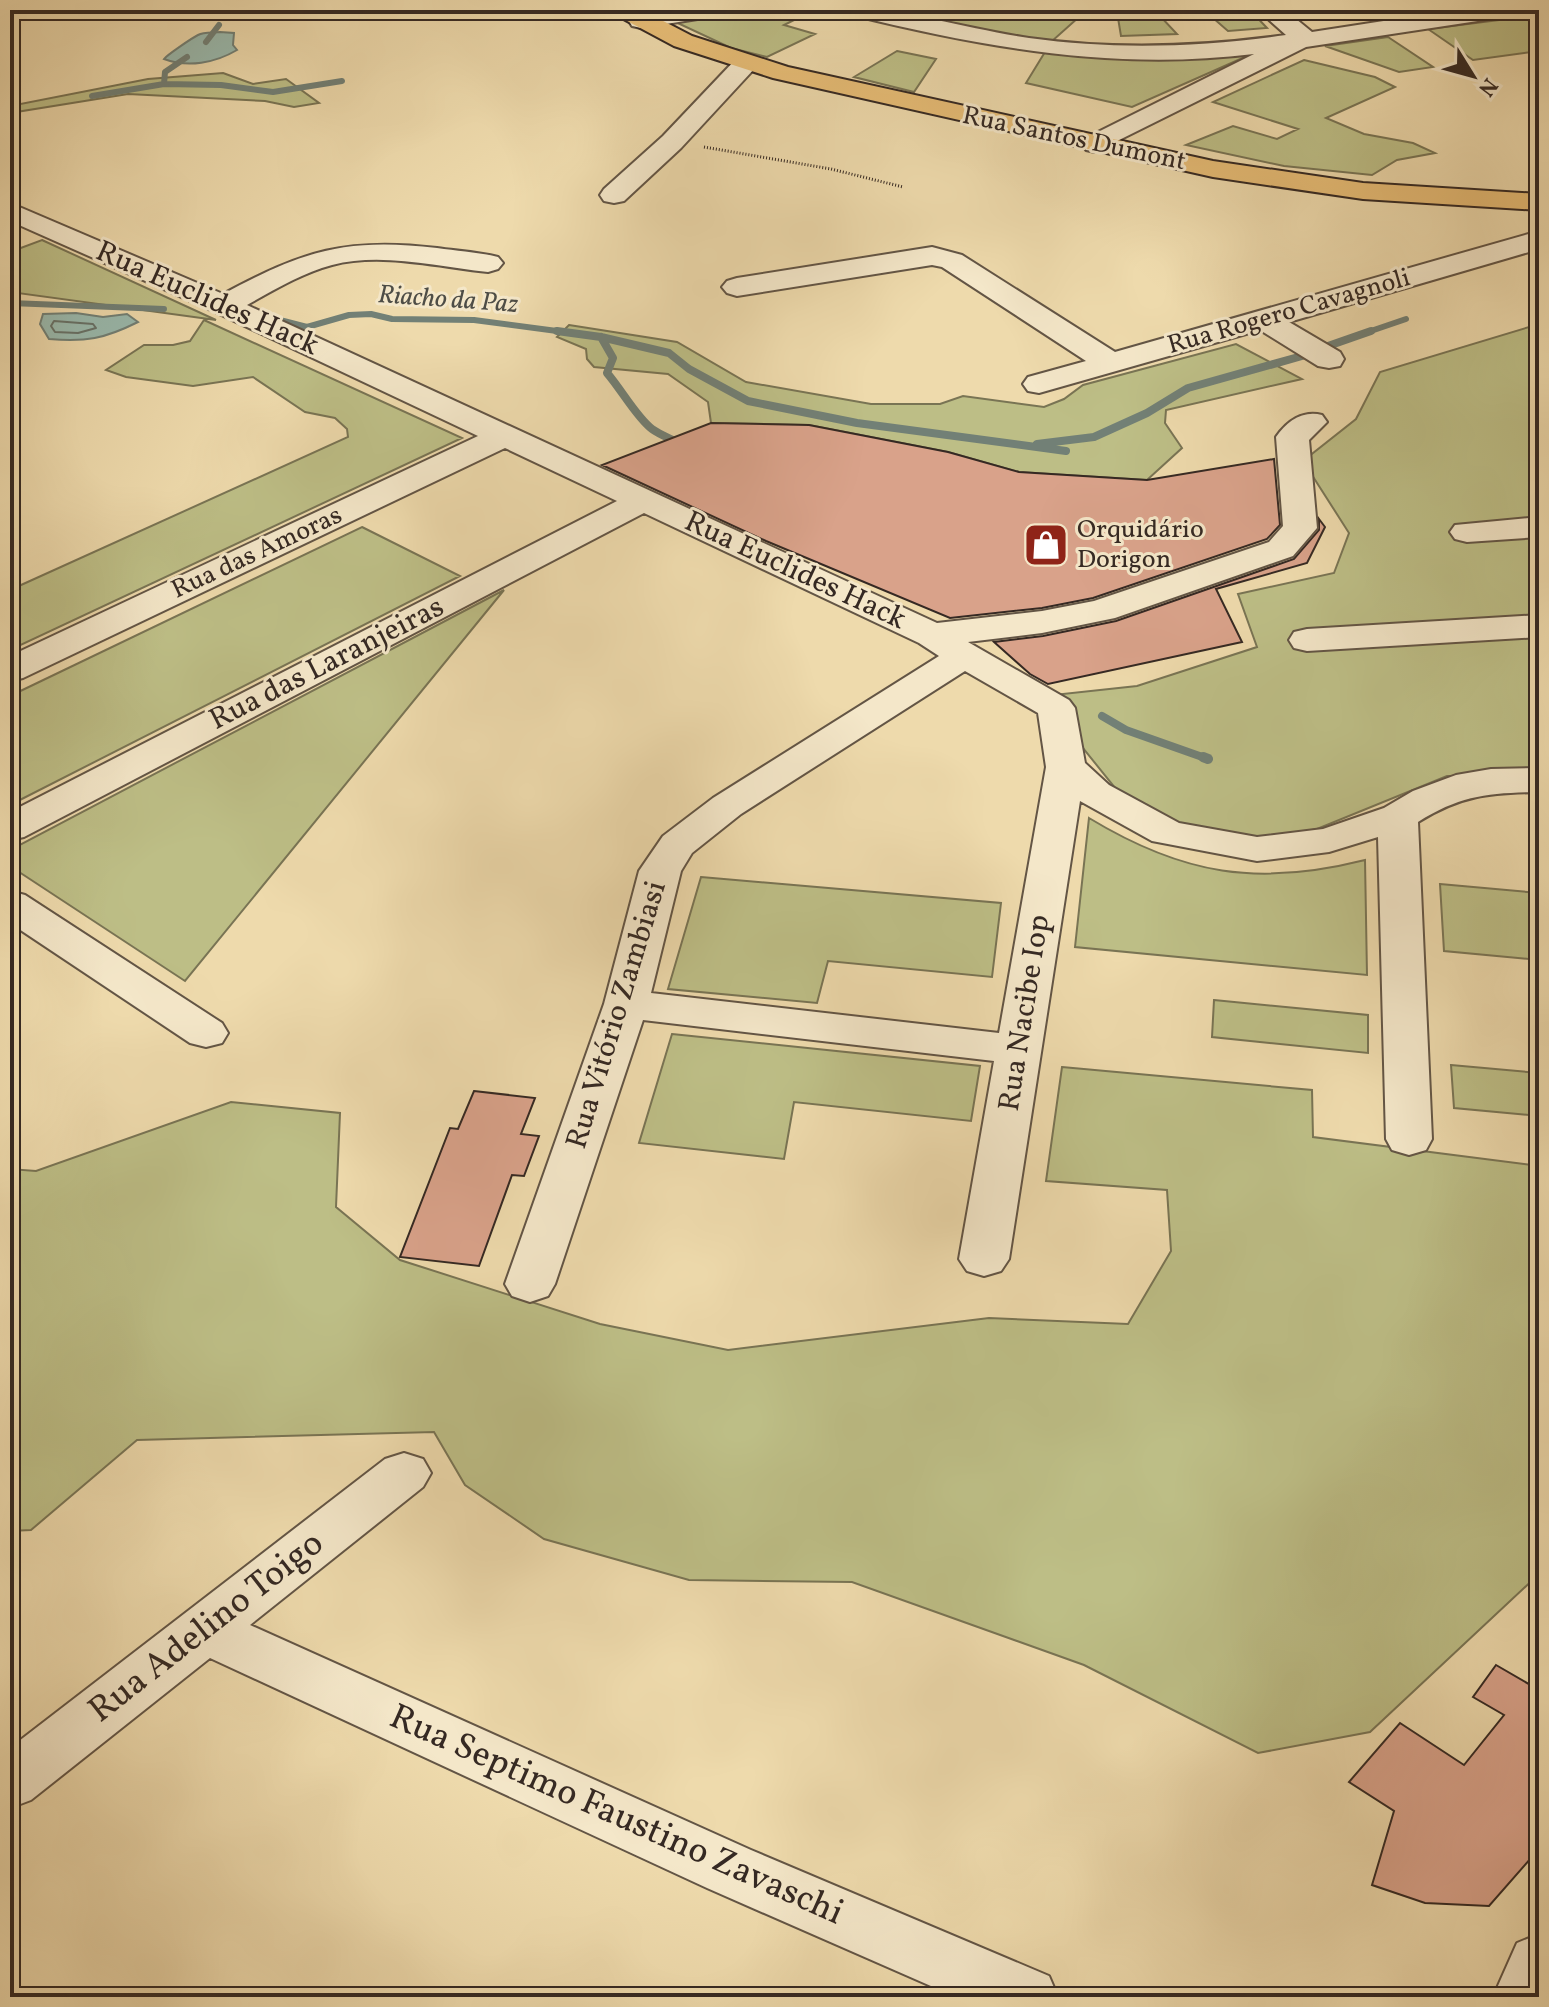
<svg xmlns="http://www.w3.org/2000/svg" width="1549" height="2007" font-family="Vollkorn,serif">
<style>
.green{fill:#bdbe86;stroke:#797454;stroke-width:2}
.water{fill:#9abaae;stroke:#728076;stroke-width:2}
.lines{fill:none;stroke-linecap:round;stroke-linejoin:round}
.shore{stroke:#687268;stroke-width:2}
.stream-far2{stroke:#728076;stroke-width:6}
.stream-far1{stroke:#728076;stroke-width:8}
.stream{stroke:#728076;stroke-width:10}
.building{fill:#d9a28a;stroke:#352923;stroke-width:2}
.minor-casing{stroke:#635545;stroke-width:4}
.major-casing{stroke:#352923;stroke-width:4}
.path{stroke:#352923;stroke-width:3;stroke-dasharray:1 2;stroke-linecap:butt}
.minor{fill:#f4e7c9;fill-rule:evenodd}
.major{fill:#e7bd76;fill-rule:evenodd}
.labels{text-anchor:middle;dominant-baseline:central;stroke-width:6;stroke-linejoin:round;paint-order:stroke}
.far-street-label{font-size:26px;fill:#352923;stroke:#f4e7c9}
.far-water-label{font-size:26px;font-style:italic;fill:#4e4d46;stroke:#f4e7c9}
.far-poi-label{font-size:26px;fill:#352923;stroke:#f4e7c9;text-anchor:start}
.street-label{font-size:30px;fill:#352923;stroke:#f4e7c9}
.near-street-label{font-size:36px;fill:#352923;stroke:#f4e7c9}
</style>
<rect width="100%" height="100%" fill="#eedaac"/>
<filter id="stains"><feTurbulence type="fractalNoise" baseFrequency=".0025" numOctaves="4"/><feColorMatrix values="0 0 0 0 .2 0 0 0 0 .09 0 0 0 0 .02 0 0 0 .5 -.17"/></filter>
<radialGradient id="worn" r=".72"><stop offset=".6" stop-color="#630" stop-opacity="0"/><stop offset="1" stop-color="#630" stop-opacity=".3"/></radialGradient>
<!-- green -->
<path class="green" d="M728,10H814L784,25L815,34L767,57L731,48L669,19Z
M879,10H1250L1267,28L1228,31L1205,11L1079,17L1051,42L924,21Z
M1160,16L1177,34L1121,36L1118,18Z
M1523,17L1539,27V51L1473,60L1428,29Z
M1388,37L1433,67L1399,72L1325,46Z
M897,51L936,59L914,92L854,77Z
M1045,52L1254,53L1132,107L1026,83Z
M1304,60L1375,77L1395,87L1326,118L1364,134L1413,143L1435,153L1397,160L1372,175L1284,166L1186,145L1233,126L1277,139L1298,129L1213,102Z
M223,73L253,84L286,79L319,103L294,107L265,101L128,94L10,113V106L148,79Z
M42,240L216,320L10,292V252Z
M204,320L462,438L10,650V590L348,437L347,429L335,418L305,412L253,377L193,386L126,377L106,370L144,345H173L190,341Z
M1539,324V775L1447,776L1317,829L1258,841L1181,830L1132,809L1062,722L1044,696L1137,686L1257,647L1238,594L1334,573L1349,533L1303,461L1356,419L1380,372Z
M569,325L677,342L746,382L871,404H940L963,396L1044,407L1064,399L1083,385L1236,344L1302,379L1166,410L1165,423L1182,448L1147,480L1019,472L948,452L809,425L711,423L708,402L668,374L594,367L587,359L586,349L557,337Z
M362,527L460,576L10,805V696Z
M504,590L185,981L10,866V850Z
M1089,818C1183,875 1258,887 1365,860L1367,975L1075,947Z
M701,877L1001,903L992,977L828,961L817,1003L668,989Z
M1440,884L1539,893V960L1444,951Z
M1214,1000L1368,1015V1053L1212,1037Z
M672,1034L980,1066L971,1121L794,1102L784,1159L639,1143Z
M1451,1065L1539,1073V1116L1454,1108Z
M1062,1067L1312,1090L1313,1137L1539,1166V1574L1370,1732L1258,1753L1084,1665L852,1582L689,1580L544,1539L465,1485L434,1432L137,1440L31,1530L10,1531V1169L36,1171L231,1102L340,1113L336,1207L400,1260L600,1324L728,1350L989,1318L1128,1324L1171,1251L1167,1190L1046,1181Z"/>
<!-- water -->
<path class="water" d="M220,32L234,33L233,45L237,50C215,63 188,68 164,59C167,55 192,38 198,35C204,32 214,33 220,32Z
M76,313L103,317L127,314L138,322C104,339 86,342 49,339L40,324L43,314Z"/>
<g class="lines">
<!-- shore -->
<path class="shore" d="M54,321L93,324L96,328L78,333L55,332L51,326Z"/>
<!-- stream-far2 -->
<path class="stream-far2" d="M206,42L219,25
M164,84L165,72L187,57
M92,96L164,84L221,85L273,92L342,81
M10,303L164,309
M272,318L307,327L349,315L371,314L392,319L474,320L572,333
M1365,333L1406,319"/>
<!-- stream-far1 -->
<path class="stream-far1" d="M557,331L601,337L669,353L689,369L748,401L857,423L1066,451
M601,337L613,358L607,373C621,389 637,418 652,429C660,435 672,439 681,444
M1328,346L1371,331
M1037,444L1094,437L1147,413L1188,388L1302,356
M1102,716L1126,730L1208,759"/>
<!-- stream -->
<path class="stream" d="M1203,757L1208,759"/>
</g>
<!-- building -->
<path class="building" d="M711,423L809,425L948,452L1019,472L1147,480L1274,459L1280,525L1267,539L1093,598L1042,608L950,618L766,541L602,465Z
M1319,519L1325,527L1307,563L1216,589L1242,642L1048,684L1030,674L994,642L1043,636L1116,621L1294,559L1319,530Z
M474,1091L535,1098L521,1134L539,1136L524,1176L512,1175L479,1266L400,1257L450,1128L458,1129Z
M1496,1665L1539,1690V1849L1489,1906L1425,1903L1372,1885L1394,1811L1349,1782L1400,1723L1464,1765L1504,1715L1473,1697Z"/>
<g class="lines">
<!-- minor casing -->
<g class="minor-casing">
<path id="minor" d="M665,10H722L718,15L710,17L641,28L632,26L629,21L632,16Z
M848,10C910,10 969,29 1029,38C1116,50 1200,47 1286,35L1258,10H1285L1312,32L1455,10H1516L1512,15L1504,17L1306,47L1095,152L1086,150L1082,144L1086,138L1254,54C1116,71 986,48 852,15Z
M746,56L755,58L758,63L755,68L681,148L624,201L614,203L604,201L600,195L604,189L663,136L737,58Z
M10,203L223,294C303,251 346,237 437,248C457,251 478,252 498,257L503,263L498,269L488,272C438,267 382,252 332,265C302,273 274,290 247,305L937,623L1042,611L1094,601L1269,542L1283,526L1276,437C1287,421 1303,410 1322,415L1327,422L1309,440L1317,528L1293,556L1115,618L1042,633L968,642L1069,700L1075,708L1085,763L1109,785L1179,823L1257,837L1323,829L1384,808L1413,791L1456,775L1491,769L1539,768V792C1489,793 1461,795 1418,822L1432,1139L1426,1150L1409,1155L1392,1150L1386,1139L1378,837L1329,852L1257,861L1152,841L1080,801L1009,1259L1001,1271L984,1276L967,1271L959,1259L994,1061L643,1020L555,1284L548,1296L530,1302L512,1296L505,1284L604,1004L639,871L663,836L713,798L939,656L919,643L644,513L24,837L10,840V812L617,501L505,448L23,678L10,681V656L478,436L213,311L10,221ZM965,671L1038,713L1046,767L999,1033L651,993L681,871L692,853L741,814Z
M1539,231V249L1289,322L1340,352L1344,359L1340,366L1329,368L1318,366L1260,330L1039,393L1028,391L1023,384L1028,377L1086,361L942,267L932,265L737,296L727,293L722,287L727,281L737,278L932,247L962,255L1115,352Z
M1539,517V537L1467,542L1455,539L1450,532L1455,525Z
M1539,615V637L1307,651L1294,648L1289,640L1294,632L1307,629Z
M10,891L25,895L222,1023L228,1033L222,1043L206,1047L190,1043L10,923Z
M404,1453L423,1459L431,1473L423,1487L250,1625L751,1850L1049,1976L1058,1997H956L707,1888L210,1658L31,1800L10,1808V1748L385,1459Z
M1539,1934V1997H1493L1517,1943Z"/>
</g>
<!-- major casing -->
<g class="major-casing">
<path id="major" d="M612,10H642L692,36L788,67L1213,161L1363,183L1539,194V210L1363,199L1213,177L773,78L674,46L616,15Z"/>
</g>
<!-- path -->
<path class="path" d="M704,147L831,169L903,187"/>
<!-- minor -->
<use href="#minor" class="minor"/>
<!-- major -->
<use href="#major" class="major"/>
</g>
<!-- icons -->
<defs>
<g id="shop-square" transform="scale(2.3)"><rect x="-9" y="-9" width="18" height="18" rx="4" fill="#8f2418" stroke="#f4e7c9"/><path d="M-5-2.5h2.3a2.7 3.5 0 0 1 5.4 0H5L5.5 6h-11ZM-1.5-2.5h3a1.5 2.3 0 0 0-3 0Z" fill="#fff"/></g>
</defs>
<g fill-rule="evenodd">
<use href="#shop-square" x="1046" y="545"/>
</g>
<g class="labels">
<!-- far-street labels -->
<g class="far-street-label">
<text transform="translate(1074 139) rotate(12)">Rua Santos Dumont</text>
<text transform="translate(1289 312) rotate(-16)">Rua Rogero Cavagnoli</text>
<text transform="translate(257 553) rotate(-25)">Rua das Amoras</text>
</g>
<!-- far-water labels -->
<g class="far-water-label">
<text transform="translate(448 300) rotate(4)">Riacho da Paz</text>
</g>
<!-- far-poi labels -->
<g class="far-poi-label">
<text x="1077" y="530">Orquidário<tspan x="1077" dy="30">Dorigon</tspan></text>
</g>
<!-- street labels -->
<g class="street-label">
<text transform="translate(207 299) rotate(24)">Rua Euclides Hack</text>
<text transform="translate(795 571) rotate(25)">Rua Euclides Hack</text>
<text transform="translate(327 664) rotate(-27)">Rua das Laranjeiras</text>
<text transform="translate(1025 1013) rotate(-81)">Rua Nacibe Iop</text>
<text transform="translate(617 1015) rotate(-73)">Rua Vitório Zambiasi</text>
</g>
<!-- near-street labels -->
<g class="near-street-label">
<text transform="translate(207 1628) rotate(-38)">Rua Adelino Toigo</text>
<text transform="translate(616 1816) rotate(24)">Rua Septimo Faustino Zavaschi</text>
</g>
</g>
<!-- margin -->
<rect width="1549" height="2007" fill="none" stroke="#eedaac" stroke-width="40"/>
<rect x="12" y="12" width="1525" height="1983" fill="none" stroke="#352923" stroke-width="4"/>
<rect x="20" y="20" width="1509" height="1967" fill="none" stroke="#352923" stroke-width="2"/>
<!-- north arrow -->
<g transform="translate(1473 76) rotate(127)" stroke="#f4e7c9" stroke-width="6" paint-order="stroke">
<path d="M0-6L14 30L0 20L-14 30Z" fill="#352923"/>
<text y="-12" font-size="22" font-weight="bold" text-anchor="middle" fill="#352923">N</text>
</g>
<rect width="100%" height="100%" filter="url(#stains)"/>
<rect width="100%" height="100%" fill="url(#worn)"/>
</svg>
